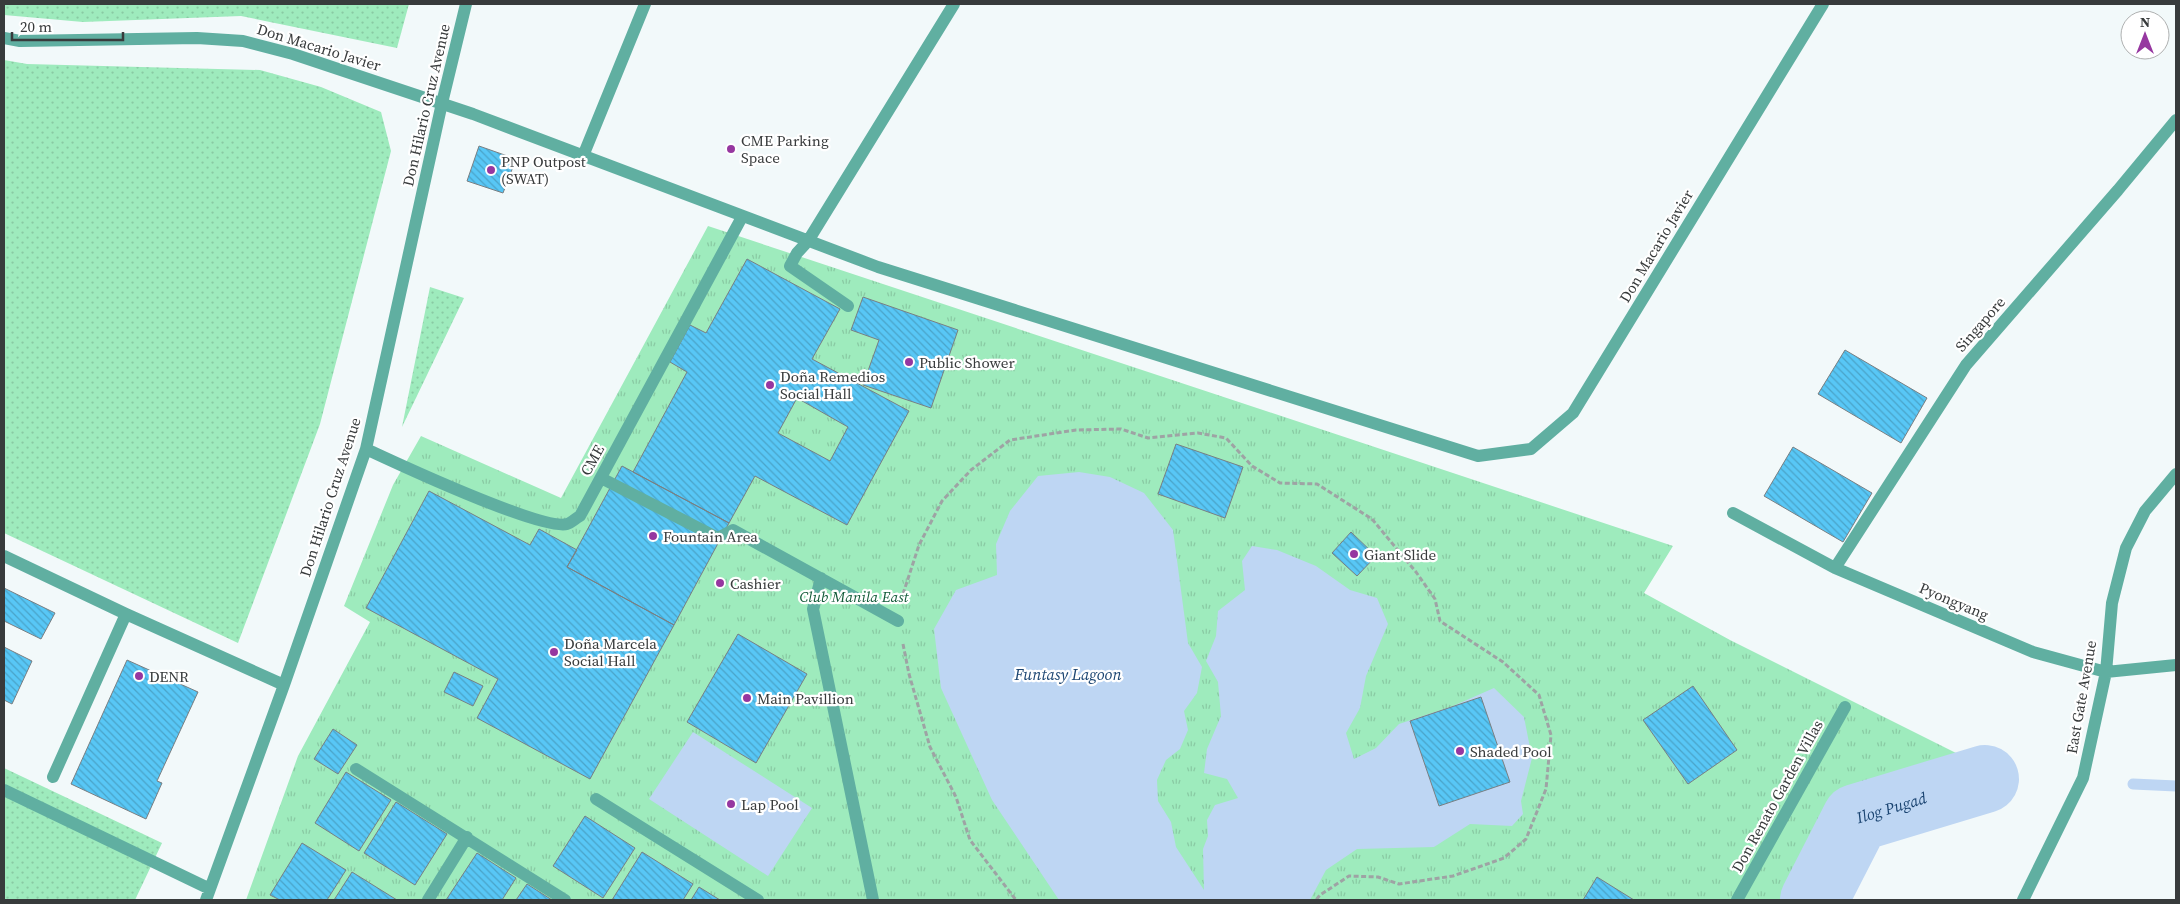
<svg xmlns="http://www.w3.org/2000/svg" width="2180" height="904" font-family="'Source Serif 4',serif">
<style>
.grass{fill:url(#grass-dots)}
.park{fill:url(#park-tufts)}
.water{fill:#bed6f3}
.lines{fill:none;stroke-linecap:round;stroke-linejoin:round}
.stream{stroke:#bed6f3;stroke-width:11}
.river{stroke:#bed6f3;stroke-width:68}
.building{fill:url(#building-back-hatch);stroke:#797f82;fill-rule:evenodd}
.path{stroke:#9ea3a4;stroke-width:3;stroke-dasharray:5 2.5;stroke-linecap:butt}
.minor{stroke:#60afa1;stroke-width:12}
.poi-dot{fill:#9637a0;stroke:#fff;stroke-width:2}
.labels{text-anchor:middle;dominant-baseline:central;stroke-width:4.5;stroke-linejoin:round;paint-order:stroke}
.street-label{font-size:15px;fill:#383b3c;stroke:#fff}
.poi-label{font-size:15px;fill:#383b3c;stroke:#fff;text-anchor:start}
.park-label{font-size:15px;font-style:italic;fill:#135b39;stroke:#fff}
.water-label{font-size:16px;font-style:italic;fill:#1a4471;stroke:#fff}
</style>
<defs>
<pattern id="grass-dots" width="8" height="8" patternUnits="userSpaceOnUse" patternTransform="scale(1.25)"><rect width="8" height="8" fill="#9eebbd"/><path d="M2 2h.1M6 6h.1" fill="none" stroke="#89caa3" stroke-width="1.8" stroke-linecap="round"/></pattern>
<pattern id="park-tufts" width="24" height="20" patternUnits="userSpaceOnUse" patternTransform="scale(1.25)"><rect width="24" height="20" fill="#9eebbd"/><path d="M3 7l-1-3M5 7V3M7 7l1-3M15 17l-1-3M17 17v-4M19 17l1-3" fill="none" stroke="#89caa3"/></pattern>
<pattern id="building-back-hatch" width="6" height="6" patternUnits="userSpaceOnUse" patternTransform="scale(1.25)"><rect width="6" height="6" fill="#58c7f6"/><path d="M-1 5l2 2M0 0l6 6M5-1l2 2" fill="none" stroke="#4aa3c8"/></pattern>
</defs>
<rect width="100%" height="100%" fill="#f2f9fa"/>
<!-- grass -->
<path class="grass" d="M4,4H409L397,48L241,16L83,22L4,15Z
M4,60L27,64L260,70L321,87L381,112L391,151L320,424L238,643L4,533Z
M430,287L464,298L402,427Z
M4,768L162,843L135,900H4Z"/>
<!-- park -->
<path class="park" d="M708,226L1673,546L1644,593L1730,640L1966,758L1839,809L1794,900H246L298,756L370,622L344,606L393,485L421,436L561,498Z"/>
<!-- water -->
<path class="water" d="M1079,472L1110,477L1144,493L1173,530L1188,643L1202,667L1197,693L1184,711L1188,730L1180,749L1166,760L1157,780L1158,801L1171,822L1176,847L1204,890L1203,849L1208,836L1207,820L1215,805L1238,798L1227,779L1204,773L1207,749L1221,716L1218,682L1206,661L1216,636L1218,611L1245,590L1242,561L1252,546L1277,550L1316,566L1350,590L1377,598L1388,624L1366,676L1360,708L1346,733L1354,759L1376,748L1399,724L1453,706L1494,688L1524,717L1532,758L1521,801L1523,814L1512,826L1470,824L1434,847L1357,849L1326,870L1310,900H1059L992,800L941,688L934,629L956,590L997,575L996,544L1010,511L1038,476Z
M693,732L812,808L768,876L649,799Z"/>
<g class="lines">
<!-- stream -->
<path class="stream" d="M2133,784L2176,786"/>
<!-- river -->
<path class="river" id="s1" d="M1814,900L1856,818L1985,779"/>
</g>
<!-- building -->
<path class="building" d="M479,146L516,159L503,193L467,181Z
M747,259L840,309L812,359L909,411L847,525L755,476L729,523L633,472L687,372L670,362L690,325L706,333ZM797,398L848,427L830,461L778,433Z
M863,297L958,330L931,408L863,385L879,340L851,330Z
M1845,350L1927,398L1901,443L1818,394Z
M1176,444L1243,467L1225,518L1158,494Z
M1793,447L1872,493L1843,542L1764,496Z
M622,466L729,523L674,625L567,567Z
M429,491L530,545L539,529L577,550L567,567L674,625L590,779L477,718L498,679L366,608Z
M1351,532L1376,556L1357,576L1332,553Z
M4,588L55,613L41,639L4,621Z
M738,634L807,674L756,763L687,722Z
M4,647L32,661L12,704L4,700Z
M127,660L198,692L157,781L162,783L146,819L71,784Z
M454,672L483,686L473,706L444,692Z
M1693,686L1737,750L1688,784L1643,720Z
M1481,697L1510,782L1439,806L1410,721Z
M333,729L357,745L338,774L314,759Z
M346,772L391,800L359,851L315,823Z
M396,802L447,834L415,885L364,853Z
M585,816L635,848L603,898L553,866Z
M302,843L346,870L327,900H280L270,895Z
M642,852L693,884L683,900H612Z
M477,853L516,878L502,900H446Z
M352,872L397,900H334Z
M1597,877L1634,900H1583Z
M527,884L552,900H516Z
M699,887L720,900H691Z"/>
<g class="lines">
<!-- path -->
<path class="path" d="M903,594L919,545L942,501L971,470L1010,440L1076,430L1121,429L1148,438L1198,433L1226,438L1252,466L1280,483L1317,484L1372,519L1416,572L1435,599L1440,621L1503,662L1539,695L1551,735L1546,789L1526,839L1504,858L1453,876L1399,884L1378,877L1349,876L1320,895L1316,900
M903,644L909,674L930,747L956,797L970,840L1016,900"/>
<!-- minor -->
<path class="minor" d="M4,38L20,41L197,38L243,41L293,54L473,114L878,267L1478,456L1531,449L1573,413L1823,4
M583,156L645,4
M848,306L790,266L797,253L808,241L954,4
M366,449C396,463 542,531 567,524C571,523 576,518 580,516L742,217
M601,478L718,538L733,530L898,621
M1733,513L1835,568L2033,652L2106,672L2176,665
M4,556L126,614L284,685
M1835,568L1966,365L2118,190L2176,120
M821,578L813,609L873,900
M356,769L565,900
M53,777L126,614
M4,790L210,889
M596,799L758,900
M206,900L284,685L366,449L442,103L466,4
M428,900L467,837
M1737,900L1845,707
M2023,900L2083,778L2106,672L2112,603L2126,548L2145,511L2176,474"/>
</g>
<!-- markers -->
<g class="poi-dot">
<circle cx="731" cy="149" r="5"/>
<circle cx="491" cy="170" r="5"/>
<circle cx="909" cy="362" r="5"/>
<circle cx="770" cy="385" r="5"/>
<circle cx="653" cy="536" r="5"/>
<circle cx="1354" cy="554" r="5"/>
<circle cx="720" cy="583" r="5"/>
<circle cx="554" cy="652" r="5"/>
<circle cx="139" cy="676" r="5"/>
<circle cx="747" cy="698" r="5"/>
<circle cx="1460" cy="751" r="5"/>
<circle cx="731" cy="804" r="5"/>
</g>
<g class="labels">
<!-- street labels -->
<g class="street-label">
<text transform="translate(319 47) rotate(17)">Don Macario Javier</text>
<text transform="translate(426 105) rotate(-77)">Don Hilario Cruz Avenue</text>
<text transform="translate(1656 246) rotate(-59)">Don Macario Javier</text>
<text transform="translate(1980 324) rotate(-49)">Singapore</text>
<text transform="translate(592 460) rotate(-61)">CME</text>
<text transform="translate(330 497) rotate(-72)">Don Hilario Cruz Avenue</text>
<text transform="translate(1954 601) rotate(23)">Pyongyang</text>
<text transform="translate(2081 697) rotate(-80)">East Gate Avenue</text>
<text transform="translate(1777 796) rotate(-61)">Don Renato Garden Villas</text>
</g>
<!-- poi labels -->
<g class="poi-label">
<text x="741" y="140">CME Parking<tspan x="741" dy="17">Space</tspan></text>
<text x="501" y="161">PNP Outpost<tspan x="501" dy="17">(SWAT)</tspan></text>
<text x="919" y="362">Public Shower</text>
<text x="780" y="376">Doña Remedios<tspan x="780" dy="17">Social Hall</tspan></text>
<text x="663" y="536">Fountain Area</text>
<text x="1364" y="554">Giant Slide</text>
<text x="730" y="583">Cashier</text>
<text x="564" y="643">Doña Marcela<tspan x="564" dy="17">Social Hall</tspan></text>
<text x="149" y="676">DENR</text>
<text x="757" y="698">Main Pavillion</text>
<text x="1470" y="751">Shaded Pool</text>
<text x="741" y="804">Lap Pool</text>
</g>
<!-- park labels -->
<g class="park-label">
<text x="854" y="596">Club Manila East</text>
</g>
<!-- water labels -->
<g class="water-label">
<text x="1068" y="674">Funtasy Lagoon</text>
<text stroke="none"><textPath href="#s1" startOffset="129">Ilog Pugad</textPath></text>
</g>
</g>
<!-- border -->
<rect width="2180" height="904" fill="none" stroke="#383b3c" stroke-width="10"/>
<!-- north arrow -->
<g transform="translate(2145 35)"><circle r="24" fill="#ffffff" stroke="#afb1b1"/>
<path d="M0-4L9 19L0 12L-9 19Z" fill="#9637a0"/>
<text y="-8" font-size="14" font-weight="bold" text-anchor="middle" fill="#383b3c">N</text>
</g>
<!-- scale -->
<path d="M12 32v8h111v-8" fill="none" stroke="#383b3c" stroke-width="2.5"/>
<text x="20" y="32" font-size="15" fill="#383b3c" stroke="#ffffff" stroke-width="4" paint-order="stroke">20 m</text>
</svg>
